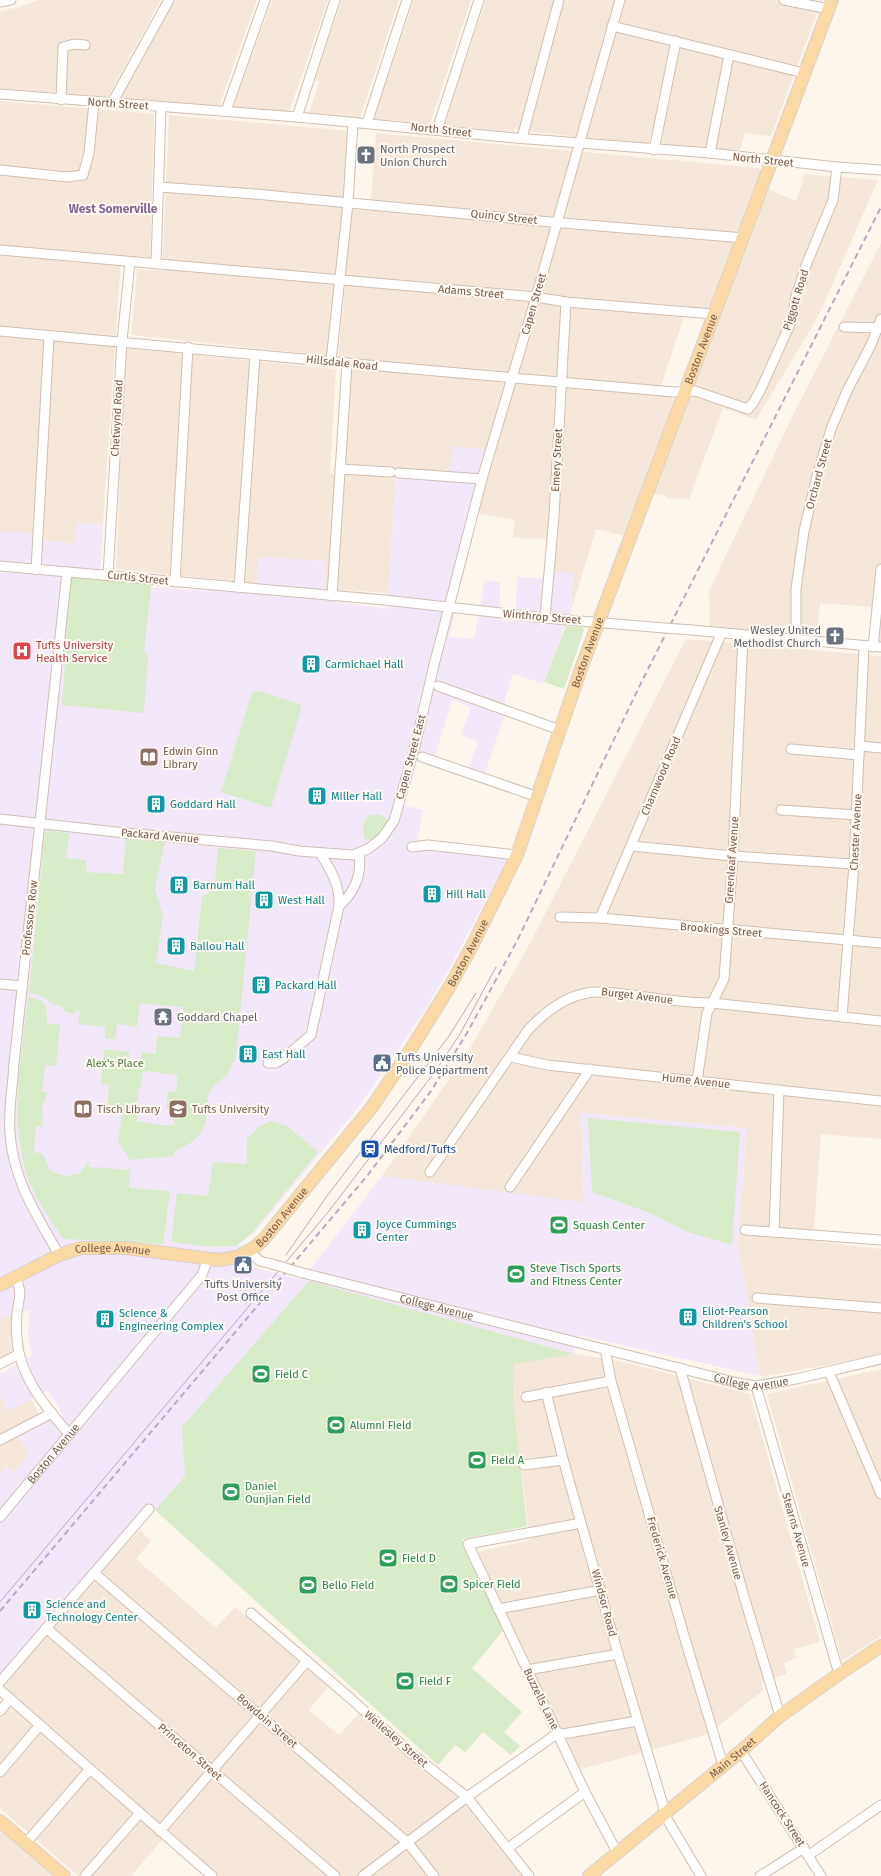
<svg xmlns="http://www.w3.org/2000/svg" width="881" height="1876" font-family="'Fira Sans',sans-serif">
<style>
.residential{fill:#f5e8da}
.education{fill:#f3e8fa}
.green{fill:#d8ecc9;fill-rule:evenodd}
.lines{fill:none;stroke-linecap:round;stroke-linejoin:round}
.minor-casing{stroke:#d1beb0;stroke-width:11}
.major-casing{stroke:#dad1cd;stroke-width:14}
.minor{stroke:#fff;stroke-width:9}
.major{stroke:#fbd9a5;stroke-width:12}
.tram{stroke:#b9a8c9;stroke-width:1}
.rail{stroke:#b9a8c9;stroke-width:2;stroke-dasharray:6 4;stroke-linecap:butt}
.minor-bridge-casing{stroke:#d1beb0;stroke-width:11;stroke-linecap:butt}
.minor-bridge{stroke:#fff;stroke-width:9}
.labels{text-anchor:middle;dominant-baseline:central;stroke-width:4;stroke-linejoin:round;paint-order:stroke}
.street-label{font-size:11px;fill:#7a5c4d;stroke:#fffaf3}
.worship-label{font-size:11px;fill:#5b616d;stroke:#fffaf3;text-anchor:start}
.health-label{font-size:11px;fill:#be3a42;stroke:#fffaf3;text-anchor:start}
.culture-label{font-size:11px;fill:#0d838f;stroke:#fffaf3;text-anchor:start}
.education-label{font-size:11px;fill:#785e54;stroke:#fffaf3;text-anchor:start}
.service-label{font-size:11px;fill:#4e5e75;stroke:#fffaf3;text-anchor:start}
.park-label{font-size:11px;fill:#537a41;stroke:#fffaf3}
.transit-label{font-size:11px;fill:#164399;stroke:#fffaf3;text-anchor:start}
.leisure-label{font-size:11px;fill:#27864d;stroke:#fffaf3;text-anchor:start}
.neighbourhood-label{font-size:12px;font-weight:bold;fill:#846695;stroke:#fffaf3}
</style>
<rect width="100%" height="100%" fill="#fdf6ec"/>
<!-- residential -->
<path class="residential" d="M39,0H161L108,97L0,88V11L19,7Z
M175,0H257L219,106L120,98Z
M272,0H328L289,112L233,107Z
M342,0H399L360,118L309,113L320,81L314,80Z
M414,0H471L430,124L373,119Z
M486,0H822L771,136L745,133L740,150L687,148L595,139L516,130V125L514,132L443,126Z
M0,101L154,114L150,260L121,257L103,524L77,523L76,544L45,540L23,532H0Z
M169,115L350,131L328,356L131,335L137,269L162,271Z
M376,133L759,168L761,173L709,309L687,308L658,395L670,396L674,400V403L625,536L596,529L571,611L573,574L554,572L556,539L513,538L515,520L477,513L496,451L488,450L449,474L348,465L344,461L350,359L338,358L352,209L370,211Z
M804,174L878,180L819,315L756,420L723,408L689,499L666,498V495L652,494L768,189L796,201L802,185Z
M881,243V643L869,642L872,607L820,603L817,638L710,627L709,591L792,417Z
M125,348L336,369L330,474L396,475L388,593L324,589L325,561L259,557L257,583L116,569Z
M686,639L881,656V1139L821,1134L813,1241L881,1249V1355L772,1375L760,1376L738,1243L747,1128L580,1113L584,1203L382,1176L466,1055L526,951Z
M11,1316L12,1353L0,1358V1319Z
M574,1354L620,1361L750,1394L820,1642L794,1649L796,1658L784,1663L787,1674L762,1682L763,1690L709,1734L578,1770L476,1552L530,1540L513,1399L514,1364Z
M881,1369V1636L842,1661L767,1394Z
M0,1395L8,1411L31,1399L40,1416L14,1429L29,1455L14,1472L7,1467L0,1475Z
M140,1530L151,1541L136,1559L216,1628L235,1607L329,1685L309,1710L339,1735L360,1712L445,1785L469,1809L522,1876H217L171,1835L160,1842L131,1876H78L0,1808V1715L14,1700L3,1689V1685L104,1568Z
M0,1829L55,1876H0Z"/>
<!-- education -->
<path class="education" d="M453,446L488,450L447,612L455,614L449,637L474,639L485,580L500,582L499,620L515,621L517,577L553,579L554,572L573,573L571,611L543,684L513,674L505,699L504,717L485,773L469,768L478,741L461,735L471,707L452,700L435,757L409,749L395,803L423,810L418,839L420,847L509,856L448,971L425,1010L360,1105L253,1234L239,1244L240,1250L247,1268L253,1267L299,1279L312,1267L382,1176L584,1202L580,1113L747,1128L738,1243L760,1376L577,1335L574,1354L514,1364L513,1399L527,1526L462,1539L505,1628L472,1668L522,1712L504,1732L520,1746L511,1755L483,1732L465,1752L455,1745L438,1765L155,1510L134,1534L127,1530L0,1677V1523L5,1517L0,1512V1475L7,1467L14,1472L29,1455L18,1437L63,1414L48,1391L8,1411L0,1395V1372L1,1374L32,1356L28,1338L29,1310L0,1319V532H23L45,540L75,544L77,523L103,524L100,583L147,587L256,593L259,557L325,561L324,600L387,609L396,475L449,474Z"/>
<!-- green -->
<path class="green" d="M71,572L152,579L144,651L148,656L144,713L62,705Z
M566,626L582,627L584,630L564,689L544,682Z
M259,691L300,704L301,709L271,808L221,792L252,693Z
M379,814L387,819C389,830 376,842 365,839C362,832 363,821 369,815L370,816Z
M45,830L69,833L68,845L65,858L86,860L87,872L123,874L126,837L165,841L155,890L163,916L156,963L194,971L202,896L211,892L215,883L218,848L256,851L236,1057L227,1075L214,1086L208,1094L206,1122L200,1134L192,1142L174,1152L173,1156L130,1160L118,1141L122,1115L107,1114L109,1085L101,1084L104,1049L129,1052L128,1066L139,1067L142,1052L156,1054L157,1036L180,1038L183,1007L140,1003L137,1027L117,1024L115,1039L105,1038V1027L78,1024L80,1011L76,1010L75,1014L65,1012L61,1006L53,1005C45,997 40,994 29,993ZM143,1071L178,1075L176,1092L168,1091L166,1109L175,1110L174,1125H161L137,1121L138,1089H141Z
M28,997C47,1000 47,1004 47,1021L50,1024L60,1025L56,1066L45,1065L42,1092H48L42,1106L43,1127L36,1126L34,1152L43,1154L50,1171L65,1176L79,1174L89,1161V1167L130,1170L129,1188L170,1191L163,1244L64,1239C53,1225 33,1194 28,1178C8,1120 22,1057 28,997Z
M588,1118L740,1132L732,1245L688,1232L650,1213L592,1192Z
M271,1121L287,1126L318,1152L251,1234L235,1246L213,1247L171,1242L177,1193L208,1196L213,1162L247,1164V1139L259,1127Z
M309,1281L574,1354L514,1364L513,1399L527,1526L462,1539L505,1628L472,1668L522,1712L504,1732L520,1746L511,1755L483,1732L465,1752L455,1745L438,1765L155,1510L185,1476L182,1427Z"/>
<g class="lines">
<!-- minor casing -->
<g class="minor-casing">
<g id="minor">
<path d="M784,0L829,9"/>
<path d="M0,2L11,0"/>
<path d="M612,26L804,73"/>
<path d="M0,94L297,117L515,138L710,153L837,167L881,170"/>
<path d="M61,100L63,47L74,44L85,45"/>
<path d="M112,103L169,0"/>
<path d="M226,111L265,0"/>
<path d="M297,117L335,0"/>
<path d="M367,123L407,0"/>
<path d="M437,130L479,0"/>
<path d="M522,138L559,0"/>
<path d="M654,150L676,41"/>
<path d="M710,153L729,55"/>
<path d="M0,170L67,177L83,175L89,153L94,103"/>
<path d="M159,187L255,194L551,222L744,238"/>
<path d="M0,250L536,297L566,302L713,314"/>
<path d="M156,264L161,108"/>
<path d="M844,327L881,328"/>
<path d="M0,331C225,352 449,373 674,392L695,391L748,409L753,403L760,391L792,320L796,296L807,263L833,200L837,167"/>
<path d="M331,361L348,203L353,122"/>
<path d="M340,469L391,472"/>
<path d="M399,473L482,479"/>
<path d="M0,566L385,600L545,618L664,628"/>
<path d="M36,570L49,336"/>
<path d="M108,575L122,341L130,262"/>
<path d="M175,582L188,347"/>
<path d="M239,588L255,355"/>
<path d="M332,596L347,363"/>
<path d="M545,618L554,516L566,302"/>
<path d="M692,630L881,647"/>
<path d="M796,639V589L804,531L816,480L831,429L847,391L871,345L881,319"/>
<path d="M873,647L881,569"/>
<path d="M438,686L560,730"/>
<path d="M860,746L881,748"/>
<path d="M791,749L859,755"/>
<path d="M422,757L538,797"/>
<path d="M781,810L857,815"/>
<path d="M0,819L125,833L272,846L299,851L353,855L368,849L382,838L394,821L415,746L434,665L482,479L536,297L620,0"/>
<path d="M632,846L733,856L854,864"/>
<path d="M412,847L428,845L517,855"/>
<path d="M339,906C355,892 362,874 359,853"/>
<path d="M560,917L600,918L881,943"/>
<path d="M600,918L721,634"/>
<path d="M0,984L23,986"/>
<path d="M842,1017L854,864L864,646"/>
<path d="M511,1057L547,1065L881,1101"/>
<path d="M268,1063H276L284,1058L311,1035L339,906C340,885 331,870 320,853"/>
<path d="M697,1081L707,1013L724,979L733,856L743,636"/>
<path d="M430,1172L528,1030C544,1013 563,997 587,993C601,990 617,994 632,995C659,999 685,1003 712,1003L881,1021"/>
<path d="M510,1187L590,1069"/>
<path d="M745,1230L881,1240"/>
<path d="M774,1232L779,1090"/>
<path d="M248,1251L260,1261L272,1264"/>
<path d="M59,1255C37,1215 13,1181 10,1133C8,1111 13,1086 14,1063L67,572"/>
<path id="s1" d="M299,1272L738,1383L756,1386L796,1379L881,1359"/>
<path d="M15,1277C23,1293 19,1297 17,1313C16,1321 16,1330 17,1338C19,1376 45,1406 69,1434"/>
<path d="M757,1298L881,1308"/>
<path d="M605,1349L611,1381L685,1639L723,1765"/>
<path d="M0,1364L19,1354"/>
<path d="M680,1368L743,1593L780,1716"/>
<path d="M829,1372L881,1494"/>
<path d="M756,1386L839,1674"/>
<path d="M546,1392L563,1459L618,1654L663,1805L664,1814L701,1876"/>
<path d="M526,1397L611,1381"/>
<path d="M0,1440L52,1413"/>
<path d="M524,1465L563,1460"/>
<path id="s2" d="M0,1517L202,1275L208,1258"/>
<path d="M581,1523L468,1544L585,1792L618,1854"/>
<path d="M94,1573L408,1843L434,1876"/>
<path d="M498,1609L601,1590"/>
<path d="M251,1613L350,1698L411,1753L467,1797L529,1876"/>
<path d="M46,1628L335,1876"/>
<path d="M527,1670L618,1654"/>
<path d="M0,1682L149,1509"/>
<path d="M0,1690L212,1876"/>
<path d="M0,1711L10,1699"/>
<path d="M558,1733L563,1734L637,1721"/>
<path d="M741,1751L821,1876"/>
<path d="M0,1772L40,1725"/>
<path d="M160,1831L307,1661"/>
<path d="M26,1843L90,1769"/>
<path d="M508,1848L585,1792"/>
<path d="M809,1855L881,1805"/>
<path d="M85,1876L140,1813"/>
<path d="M363,1876L467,1797L558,1733"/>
<path d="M760,1876L804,1848"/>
</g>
</g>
<!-- major casing -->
<g class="major-casing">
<g id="major">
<path id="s3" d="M0,1285L59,1255L81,1248H126L219,1260L237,1257L255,1247L264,1239L372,1107L411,1049L450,986L472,946L517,855L582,666L832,0"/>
<path d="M0,1821L64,1876"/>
<path id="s4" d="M589,1876L741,1751L780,1716L839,1674L881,1646"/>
</g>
</g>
<!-- minor -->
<use href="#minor" class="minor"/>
<!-- major -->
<use href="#major" class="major"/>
<!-- tram -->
<path class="tram" d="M286,1255L327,1196L449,1036L476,993
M0,1602L329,1211L434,1073L460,1034L496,967"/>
<!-- rail -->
<path class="rail" d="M0,1611L367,1176L431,1091L467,1033L517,941L642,681L881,207"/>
<!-- minor-bridge casing -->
<g class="minor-bridge-casing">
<path id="minor-bridge" d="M664,628L692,630
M272,1264L299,1272"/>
</g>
<!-- minor-bridge -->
<use href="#minor-bridge" class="minor-bridge"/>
</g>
<!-- icons -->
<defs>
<g id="church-square" transform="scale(1)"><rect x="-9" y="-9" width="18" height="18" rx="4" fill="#6b7280" stroke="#fffaf3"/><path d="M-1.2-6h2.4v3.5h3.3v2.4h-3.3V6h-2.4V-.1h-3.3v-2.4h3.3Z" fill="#fff"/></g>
<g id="hospital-square" transform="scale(1)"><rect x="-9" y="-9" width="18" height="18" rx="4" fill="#e0444e" stroke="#fffaf3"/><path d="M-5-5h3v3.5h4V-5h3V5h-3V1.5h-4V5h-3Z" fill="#fff"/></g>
<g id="building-square" transform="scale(1)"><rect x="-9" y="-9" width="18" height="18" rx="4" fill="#0f9aa8" stroke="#fffaf3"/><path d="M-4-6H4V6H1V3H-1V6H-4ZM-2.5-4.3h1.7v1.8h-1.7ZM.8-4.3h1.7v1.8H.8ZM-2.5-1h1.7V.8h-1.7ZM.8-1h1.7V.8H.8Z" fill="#fff"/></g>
<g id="library-square" transform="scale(1)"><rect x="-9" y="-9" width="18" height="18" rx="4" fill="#8d6e63" stroke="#fffaf3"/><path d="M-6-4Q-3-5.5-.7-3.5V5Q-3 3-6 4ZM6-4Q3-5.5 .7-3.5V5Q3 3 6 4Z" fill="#fff"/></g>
<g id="temple-square" transform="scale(1)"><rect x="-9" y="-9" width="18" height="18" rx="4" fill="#6b7280" stroke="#fffaf3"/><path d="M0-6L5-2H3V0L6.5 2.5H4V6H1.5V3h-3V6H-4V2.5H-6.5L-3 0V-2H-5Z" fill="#fff"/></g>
<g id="civic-square" transform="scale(1)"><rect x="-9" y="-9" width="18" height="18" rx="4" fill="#5c6f8a" stroke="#fffaf3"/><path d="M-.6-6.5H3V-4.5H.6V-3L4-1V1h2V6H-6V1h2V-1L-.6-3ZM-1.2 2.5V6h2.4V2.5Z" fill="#fff"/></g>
<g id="university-square" transform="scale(1)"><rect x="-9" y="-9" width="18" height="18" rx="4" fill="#8d6e63" stroke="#fffaf3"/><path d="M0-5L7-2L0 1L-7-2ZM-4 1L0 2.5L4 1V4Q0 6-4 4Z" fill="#fff"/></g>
<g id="station-square" transform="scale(1)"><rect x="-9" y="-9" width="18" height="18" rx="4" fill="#1a4fb4" stroke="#fffaf3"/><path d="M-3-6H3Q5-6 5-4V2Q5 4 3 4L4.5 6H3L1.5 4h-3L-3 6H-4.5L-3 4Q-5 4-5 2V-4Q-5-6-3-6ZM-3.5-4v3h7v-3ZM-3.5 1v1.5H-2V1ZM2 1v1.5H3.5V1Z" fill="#fff"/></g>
<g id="stadium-square" transform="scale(1)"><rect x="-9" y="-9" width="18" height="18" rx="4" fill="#2e9e5b" stroke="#fffaf3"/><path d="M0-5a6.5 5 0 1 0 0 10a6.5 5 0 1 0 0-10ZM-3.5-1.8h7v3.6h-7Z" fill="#fff"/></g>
</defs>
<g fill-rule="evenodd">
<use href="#church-square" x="366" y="155"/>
<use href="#church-square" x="835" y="636"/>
<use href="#hospital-square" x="22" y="651"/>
<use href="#building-square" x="311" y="664"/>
<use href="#library-square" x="149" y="757"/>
<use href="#building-square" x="317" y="796"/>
<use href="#building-square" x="156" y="804"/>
<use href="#building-square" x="179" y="885"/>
<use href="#building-square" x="432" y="894"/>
<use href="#building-square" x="264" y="900"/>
<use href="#building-square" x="176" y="946"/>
<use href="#building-square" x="261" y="985"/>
<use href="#temple-square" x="163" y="1017"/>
<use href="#building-square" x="248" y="1054"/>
<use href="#civic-square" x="382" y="1063"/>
<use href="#library-square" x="83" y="1109"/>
<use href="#university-square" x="178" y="1109"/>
<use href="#station-square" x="370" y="1149"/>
<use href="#stadium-square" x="559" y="1225"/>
<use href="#building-square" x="362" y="1230"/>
<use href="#civic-square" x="243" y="1265"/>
<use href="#stadium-square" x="516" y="1274"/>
<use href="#building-square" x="688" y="1317"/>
<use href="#building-square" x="105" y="1319"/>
<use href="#stadium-square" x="261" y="1374"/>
<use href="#stadium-square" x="336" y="1425"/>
<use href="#stadium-square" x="477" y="1460"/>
<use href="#stadium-square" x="231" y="1492"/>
<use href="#stadium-square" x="388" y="1558"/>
<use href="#stadium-square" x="449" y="1584"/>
<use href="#stadium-square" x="308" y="1585"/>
<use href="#building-square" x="32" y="1610"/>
<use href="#stadium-square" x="405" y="1681"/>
</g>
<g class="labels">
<!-- street labels -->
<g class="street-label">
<text transform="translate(118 104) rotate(4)">North Street</text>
<text transform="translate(441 130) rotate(6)">North Street</text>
<text transform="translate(763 160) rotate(6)">North Street</text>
<text transform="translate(504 217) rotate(6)">Quincy Street</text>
<text transform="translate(471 292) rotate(5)">Adams Street</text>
<text transform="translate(796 300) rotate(-73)">Piggott Road</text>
<text transform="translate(534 304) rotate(-74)">Capen Street</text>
<text stroke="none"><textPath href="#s3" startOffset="1279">Boston Avenue</textPath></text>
<text transform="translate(342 363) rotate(6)">Hillsdale Road</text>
<text transform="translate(117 418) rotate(-87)">Chetwynd Road</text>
<text transform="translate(557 460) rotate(-87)">Emery Street</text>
<text transform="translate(819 474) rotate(-75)">Orchard Street</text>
<text transform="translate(138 578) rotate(6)">Curtis Street</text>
<text transform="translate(542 617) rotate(5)">Winthrop Street</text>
<text stroke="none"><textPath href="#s3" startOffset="955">Boston Avenue</textPath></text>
<text transform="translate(411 757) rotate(-75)">Capen Street East</text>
<text transform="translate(661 776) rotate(-67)">Charnwood Road</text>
<text transform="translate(856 832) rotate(-87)">Chester Avenue</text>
<text transform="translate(160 836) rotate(5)">Packard Avenue</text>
<text transform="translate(732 860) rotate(-86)">Greenleaf Avenue</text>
<text transform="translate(30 918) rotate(-84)">Professors Row</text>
<text transform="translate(721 930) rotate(5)">Brookings Street</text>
<text stroke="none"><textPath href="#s3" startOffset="631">Boston Avenue</textPath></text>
<text transform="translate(637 996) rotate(7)">Burget Avenue</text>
<text transform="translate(696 1081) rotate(6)">Hume Avenue</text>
<text stroke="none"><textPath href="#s3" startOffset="307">Boston Avenue</textPath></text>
<text stroke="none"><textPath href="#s3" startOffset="121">College Avenue</textPath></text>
<text stroke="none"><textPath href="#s1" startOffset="142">College Avenue</textPath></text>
<text stroke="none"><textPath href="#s1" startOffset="466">College Avenue</textPath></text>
<text stroke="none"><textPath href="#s2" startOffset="83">Boston Avenue</textPath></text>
<text transform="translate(796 1530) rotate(74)">Stearns Avenue</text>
<text transform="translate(728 1543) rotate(74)">Stanley Avenue</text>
<text transform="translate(662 1558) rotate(74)">Frederick Avenue</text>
<text transform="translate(604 1603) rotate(75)">Windsor Road</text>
<text transform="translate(541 1699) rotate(64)">Buzzells Lane</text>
<text transform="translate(267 1721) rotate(41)">Bowdoin Street</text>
<text transform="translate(396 1739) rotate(41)">Wellesley Street</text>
<text transform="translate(190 1752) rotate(41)">Princeton Street</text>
<text stroke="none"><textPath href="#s4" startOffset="186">Main Street</textPath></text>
<text transform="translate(782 1814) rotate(57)">Hancock Street</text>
</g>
<!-- worship labels -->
<g class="worship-label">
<text x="380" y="149">North Prospect<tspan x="380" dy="13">Union Church</tspan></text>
<text x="821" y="630" text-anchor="end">Wesley United<tspan x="821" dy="13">Methodist Church</tspan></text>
<text x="177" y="1017">Goddard Chapel</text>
</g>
<!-- health labels -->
<g class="health-label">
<text x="36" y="645">Tufts University<tspan x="36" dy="13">Health Service</tspan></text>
</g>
<!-- culture labels -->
<g class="culture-label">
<text x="325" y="664">Carmichael Hall</text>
<text x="331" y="796">Miller Hall</text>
<text x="170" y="804">Goddard Hall</text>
<text x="193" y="885">Barnum Hall</text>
<text x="446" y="894">Hill Hall</text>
<text x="278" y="900">West Hall</text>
<text x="190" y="946">Ballou Hall</text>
<text x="275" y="985">Packard Hall</text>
<text x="262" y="1054">East Hall</text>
<text x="376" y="1224">Joyce Cummings<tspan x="376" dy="13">Center</tspan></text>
<text x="702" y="1311">Eliot-Pearson<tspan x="702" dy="13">Children's School</tspan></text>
<text x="119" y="1313">Science &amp;<tspan x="119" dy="13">Engineering Complex</tspan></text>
<text x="46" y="1604">Science and<tspan x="46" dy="13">Technology Center</tspan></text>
</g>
<!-- education labels -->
<g class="education-label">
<text x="163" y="751">Edwin Ginn<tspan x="163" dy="13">Library</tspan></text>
<text x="97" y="1109">Tisch Library</text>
<text x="192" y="1109">Tufts University</text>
</g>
<!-- service labels -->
<g class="service-label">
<text x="396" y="1057">Tufts University<tspan x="396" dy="13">Police Department</tspan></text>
<text x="243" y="1284" text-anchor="middle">Tufts University<tspan x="243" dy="13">Post Office</tspan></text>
</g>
<!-- park labels -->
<g class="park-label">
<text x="115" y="1063">Alex's Place</text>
</g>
<!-- transit labels -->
<g class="transit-label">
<text x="384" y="1149">Medford/Tufts</text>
</g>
<!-- leisure labels -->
<g class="leisure-label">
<text x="573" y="1225">Squash Center</text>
<text x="530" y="1268">Steve Tisch Sports<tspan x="530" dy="13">and Fitness Center</tspan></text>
<text x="275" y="1374">Field C</text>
<text x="350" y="1425">Alumni Field</text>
<text x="491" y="1460">Field A</text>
<text x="245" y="1486">Daniel<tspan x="245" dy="13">Ounjian Field</tspan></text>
<text x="402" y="1558">Field D</text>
<text x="463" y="1584">Spicer Field</text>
<text x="322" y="1585">Bello Field</text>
<text x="419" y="1681">Field F</text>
</g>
<!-- neighbourhood labels -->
<g class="neighbourhood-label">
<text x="113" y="209">West Somerville</text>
</g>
</g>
</svg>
